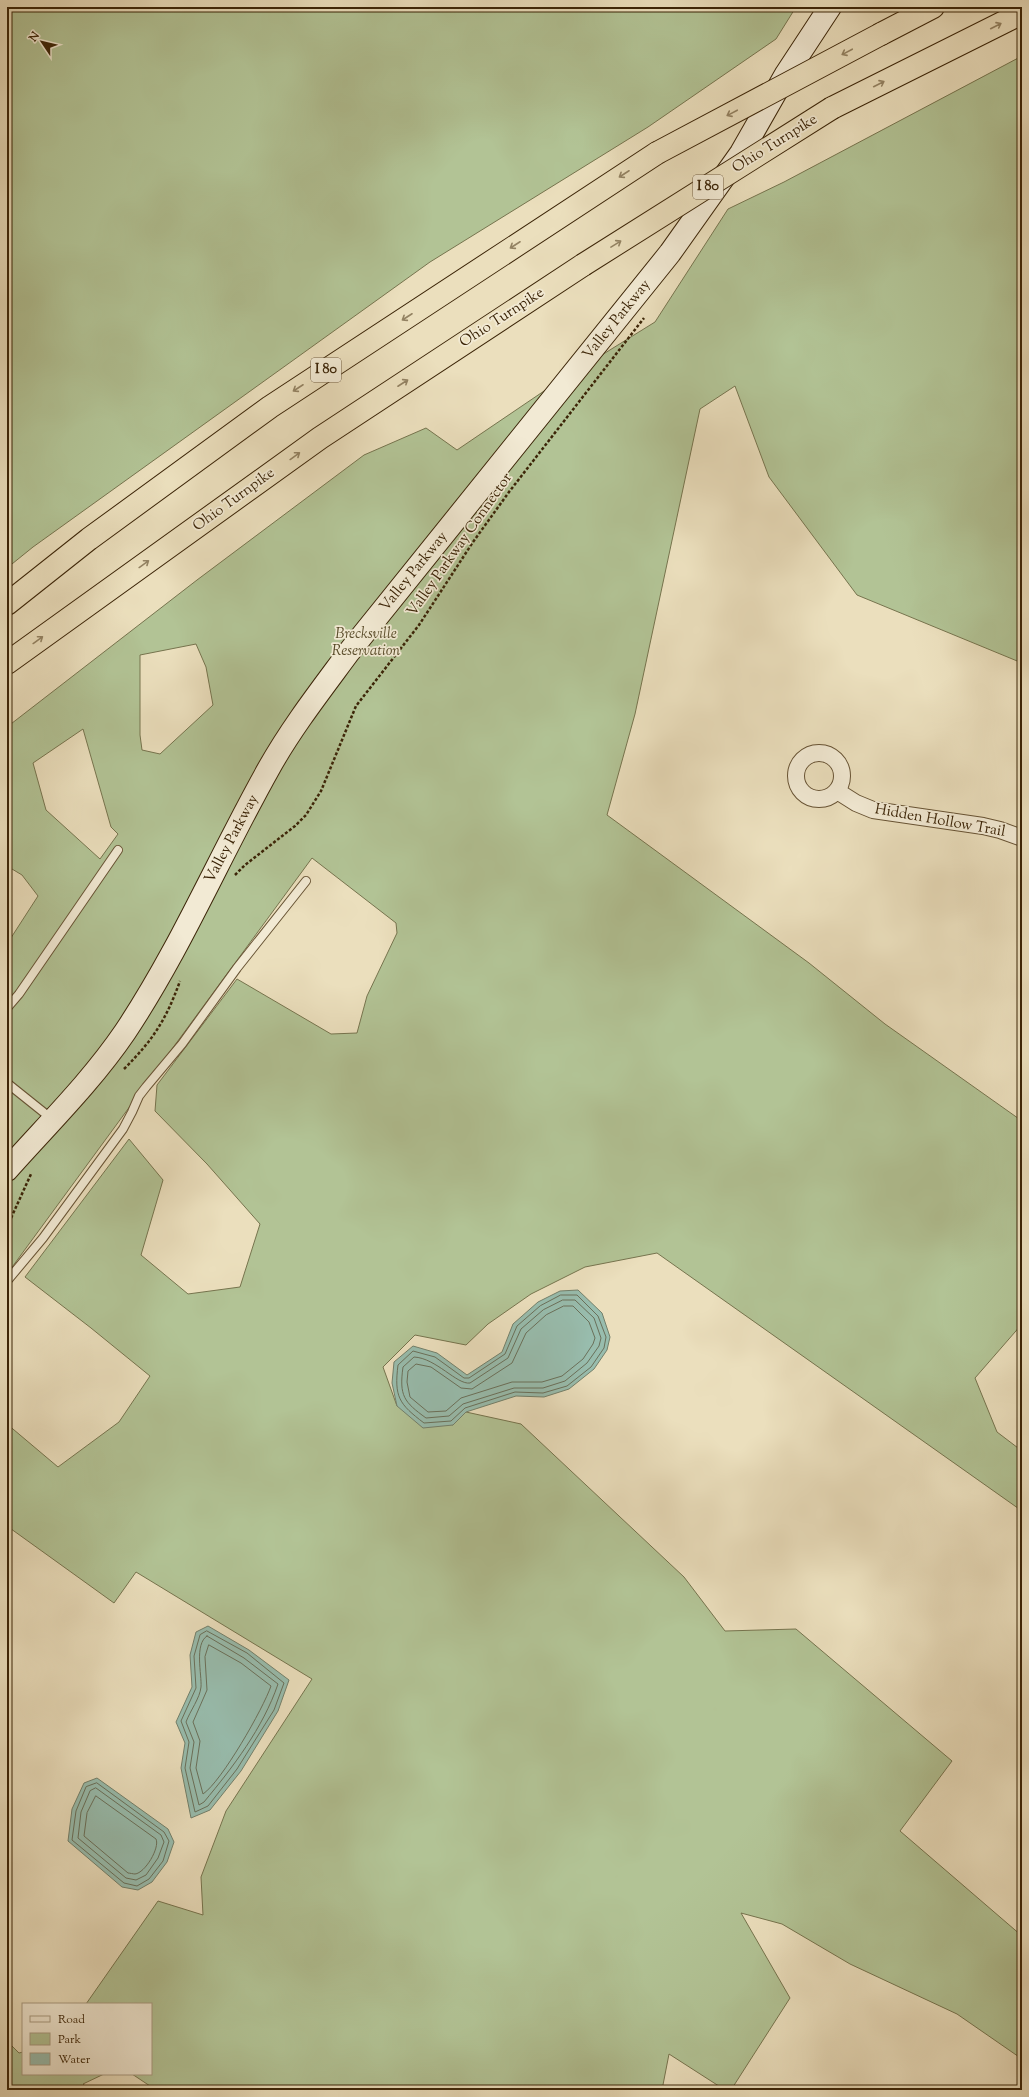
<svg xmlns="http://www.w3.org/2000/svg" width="1029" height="2097" font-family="'Sorts Mill Goudy',serif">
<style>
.green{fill:#b2c395;stroke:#76744e;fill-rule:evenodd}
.water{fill:#98bdae;stroke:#73806b}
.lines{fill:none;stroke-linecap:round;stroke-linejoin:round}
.shore{stroke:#6a705a;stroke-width:1}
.lane-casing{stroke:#675334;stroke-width:10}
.street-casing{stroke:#675334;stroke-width:18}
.secondary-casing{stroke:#3b2407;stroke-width:24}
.highway-casing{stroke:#3b2407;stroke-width:24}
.path{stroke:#3b2407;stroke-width:2.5;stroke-dasharray:3 2;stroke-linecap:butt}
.lane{stroke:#f2ead4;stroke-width:8}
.street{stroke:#f2ead4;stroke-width:16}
.secondary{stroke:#f2ead4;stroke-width:22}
.highway{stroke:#ebdfbd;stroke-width:22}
.highway-bridge-casing{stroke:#3b2407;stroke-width:24;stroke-linecap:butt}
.highway-bridge{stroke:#ebdfbd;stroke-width:22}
.oneway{stroke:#938262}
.labels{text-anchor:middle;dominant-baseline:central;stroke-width:3.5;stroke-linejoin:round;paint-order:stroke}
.shield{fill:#f2ead4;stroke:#725f44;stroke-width:1}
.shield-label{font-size:14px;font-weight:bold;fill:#3b2407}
.street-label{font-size:15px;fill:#3b2407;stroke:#f2ead4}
.park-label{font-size:15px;font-style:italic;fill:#594c2a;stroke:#f2ead4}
</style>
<rect width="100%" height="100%" fill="#ebdfbd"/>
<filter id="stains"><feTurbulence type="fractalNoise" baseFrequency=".005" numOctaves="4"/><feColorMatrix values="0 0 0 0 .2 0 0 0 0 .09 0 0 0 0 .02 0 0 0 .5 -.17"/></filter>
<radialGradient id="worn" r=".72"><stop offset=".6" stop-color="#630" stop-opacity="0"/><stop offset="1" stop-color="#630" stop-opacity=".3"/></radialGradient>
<!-- green -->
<path class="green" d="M7,7H796L776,39L648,127L430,262L33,547L7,568Z
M1022,56V663L857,595L769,477L735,386L700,409L635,714L607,815L809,963L885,1024L1022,1121V1324L975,1378L997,1432L1022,1451V1511L657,1253L585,1267L531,1294L488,1324L466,1345L415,1335L383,1367L397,1406L453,1425L466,1412L521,1424L684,1577L725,1631L796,1629L952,1761L900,1831L1022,1936V2059L957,2014L850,1964L782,1924L741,1913L790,1998L731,2090H725L669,2054L662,2090H156L132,2074H151V2004H86L158,1901L203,1915L201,1877L226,1811L312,1679L136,1572L114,1603L7,1526V1424L58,1467L119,1422L150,1376L91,1328L25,1277L129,1139L163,1180L141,1255L188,1294L240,1287L260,1224L207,1164L155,1111L157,1085L237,979L331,1034L357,1033L367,996L397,933L396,923L312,858L7,1274V944L38,896L22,875L7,866V727L197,580L364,455L426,428L457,450L547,389L655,322L728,209L784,182ZM196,644L206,667L213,705L160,754L142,750L140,735V655ZM83,729L111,827L118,834L100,859L46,810L33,763Z
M7,2041L19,2053L23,2052V2074H104L83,2084L90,2090H7Z"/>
<!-- water -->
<path class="water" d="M578,1290L602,1313L610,1337L607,1350L594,1369L569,1389L544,1397L516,1396L466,1412L453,1425L423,1428L397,1406L392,1383L394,1362L413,1346L437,1353L467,1375L502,1352L513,1324L538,1302L560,1291Z
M208,1626L249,1650L289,1680L278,1711L241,1771L210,1810L191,1818L181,1768L185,1743L176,1722L192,1687L190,1655L196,1632Z
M97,1778L168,1829L174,1842L167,1862L152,1882L138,1890L122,1887L68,1841L72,1809L84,1783Z"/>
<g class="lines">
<!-- shore -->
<path class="shore" d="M561,1295H577L598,1316L606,1337L604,1348L591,1367L567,1386L543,1393L515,1392L465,1408L451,1421L424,1423C399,1404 394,1397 398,1365L413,1351L435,1357L464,1378H469L505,1354L517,1326L540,1306Z
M563,1300H575L594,1318L601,1338L599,1346L587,1363L565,1381L543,1388H514L463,1404L449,1416L426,1418C404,1402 399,1396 403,1367L414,1357C436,1358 457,1385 470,1383L508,1358L521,1329L543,1310Z
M564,1306H573L589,1322L595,1338L593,1344L583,1359L562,1376L542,1382H512L461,1398L446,1411L428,1412L410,1397L407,1382L408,1371L416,1364L431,1367L461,1388L472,1389L512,1363L526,1333L546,1315Z
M207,1631L247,1653L284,1683L274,1710L237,1769L208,1806L195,1812L185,1768L189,1742L181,1721L196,1688L194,1656L200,1635Z
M207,1636L244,1658L278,1684C263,1728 233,1767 204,1802L199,1805L190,1768L194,1742L186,1722C190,1711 200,1698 201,1687C202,1675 194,1644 207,1636Z
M209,1645L241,1663L271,1686C263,1709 222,1781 203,1794L196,1768L200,1741L193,1722L207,1690L205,1657Z
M97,1783L164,1832L169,1841L163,1861L149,1879L137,1886L124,1883L72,1840L76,1811L86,1787Z
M96,1788L161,1835L164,1842L158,1858L146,1875L136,1880L126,1878L78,1838L81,1812L90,1791Z
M96,1796L156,1839C160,1848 145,1873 135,1874C134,1874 129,1873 128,1873L84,1836L87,1813Z"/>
<!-- lane casing -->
<g class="lane-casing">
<path id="lane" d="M7,1008L19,994L118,850
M7,1083L52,1119
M7,1281L43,1238L123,1129L132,1112L139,1096L146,1087L182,1044L237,968L306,881"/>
</g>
<!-- street casing -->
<g class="street-casing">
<path id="street" d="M796 776a23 23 0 1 1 46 0a23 23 0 1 1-46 0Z
M837,791L856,803L873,810L983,826L1000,830L1022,838"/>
</g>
<!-- secondary casing -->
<g class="secondary-casing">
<path id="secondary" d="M7,1170C47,1125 91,1082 125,1032C181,948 220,855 269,768C292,727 321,690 349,652L670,253L741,153L786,74L830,7"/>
</g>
<!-- highway casing -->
<g class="highway-casing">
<path id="highway" d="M881,34L933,7
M832,108L1022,13
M7,604L89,539L270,407L657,153
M7,663L320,438L583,265"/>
</g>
<!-- path -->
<path class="path" d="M235,875L245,865L295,826L306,815L321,791L356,706L419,625L473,542L509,492L644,318
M124,1069C153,1040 166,1020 180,981
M7,1227L31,1174"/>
<!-- lane -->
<use href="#lane" class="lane"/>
<!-- street -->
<use href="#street" class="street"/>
<!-- secondary -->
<use href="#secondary" class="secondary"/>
<!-- highway -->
<use href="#highway" class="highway"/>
<!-- highway-bridge casing -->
<g class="highway-bridge-casing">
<path id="highway-bridge" d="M657,153L881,34
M583,265L832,108"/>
</g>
<!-- highway-bridge -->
<use href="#highway-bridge" class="highway-bridge"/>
</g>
<!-- one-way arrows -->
<defs><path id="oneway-shaft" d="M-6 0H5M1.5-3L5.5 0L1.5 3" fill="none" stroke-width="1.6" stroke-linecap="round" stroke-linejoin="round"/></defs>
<g class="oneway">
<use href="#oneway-shaft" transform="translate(996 26) rotate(-27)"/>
<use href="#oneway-shaft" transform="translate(847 52) rotate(152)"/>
<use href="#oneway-shaft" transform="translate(879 84) rotate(-27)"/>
<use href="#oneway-shaft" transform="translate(732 113) rotate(152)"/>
<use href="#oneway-shaft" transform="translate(624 174) rotate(147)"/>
<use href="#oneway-shaft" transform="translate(616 244) rotate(-32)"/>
<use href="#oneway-shaft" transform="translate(515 245) rotate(147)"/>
<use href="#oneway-shaft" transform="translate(407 317) rotate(147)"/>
<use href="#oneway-shaft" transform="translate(403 383) rotate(-33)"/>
<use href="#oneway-shaft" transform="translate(298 388) rotate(147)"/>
<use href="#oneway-shaft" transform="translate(295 456) rotate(-36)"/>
<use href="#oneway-shaft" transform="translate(144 564) rotate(-36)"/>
<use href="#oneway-shaft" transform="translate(38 640) rotate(-36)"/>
</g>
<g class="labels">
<!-- shield labels -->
<g class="shield">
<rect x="693" y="175" width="30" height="24" rx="3"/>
<rect x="311" y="358" width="30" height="24" rx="3"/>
</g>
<g class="shield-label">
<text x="708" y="187">I 80</text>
<text x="326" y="370">I 80</text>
</g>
<!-- street labels -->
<g class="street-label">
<text transform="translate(775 144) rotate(-32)">Ohio Turnpike</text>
<text transform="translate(502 318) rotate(-33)">Ohio Turnpike</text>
<text transform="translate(617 320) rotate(-51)">Valley Parkway</text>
<text transform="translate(234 500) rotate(-36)">Ohio Turnpike</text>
<text transform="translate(460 545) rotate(-55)">Valley Parkway Connector</text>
<text transform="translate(414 572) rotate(-51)">Valley Parkway</text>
<text transform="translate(940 821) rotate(10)">Hidden Hollow Trail</text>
<text transform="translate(232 839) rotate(-62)">Valley Parkway</text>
</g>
<!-- park labels -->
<g class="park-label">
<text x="366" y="634">Brecksville<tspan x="366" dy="17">Reservation</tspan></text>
</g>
</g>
<!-- margin -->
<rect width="1029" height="2097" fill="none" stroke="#ebdfbd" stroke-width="24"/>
<rect x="8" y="8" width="1013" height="2081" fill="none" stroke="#3b2407" stroke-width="2"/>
<rect x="12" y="12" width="1005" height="2073" fill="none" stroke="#3b2407"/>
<!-- legend -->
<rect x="22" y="2003" width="130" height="72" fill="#f2ead4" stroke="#a99b82"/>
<rect x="30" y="2016" width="20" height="6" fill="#f2ead4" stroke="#a99b82"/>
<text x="58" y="2023" font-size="12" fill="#3b2407">Road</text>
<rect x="30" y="2033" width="20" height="12" fill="#b2c395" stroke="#a99b82"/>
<text x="58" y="2043" font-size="12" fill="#3b2407">Park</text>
<rect x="30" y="2053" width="20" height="12" fill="#98bdae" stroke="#a99b82"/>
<text x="58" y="2063" font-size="12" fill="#3b2407">Water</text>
<!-- north arrow -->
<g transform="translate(42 42) rotate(305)" stroke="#f2ead4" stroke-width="3" paint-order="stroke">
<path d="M0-3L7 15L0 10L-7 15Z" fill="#3b2407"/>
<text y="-6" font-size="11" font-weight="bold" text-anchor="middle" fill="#3b2407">N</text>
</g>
<rect width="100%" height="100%" filter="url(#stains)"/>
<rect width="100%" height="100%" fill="url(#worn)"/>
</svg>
